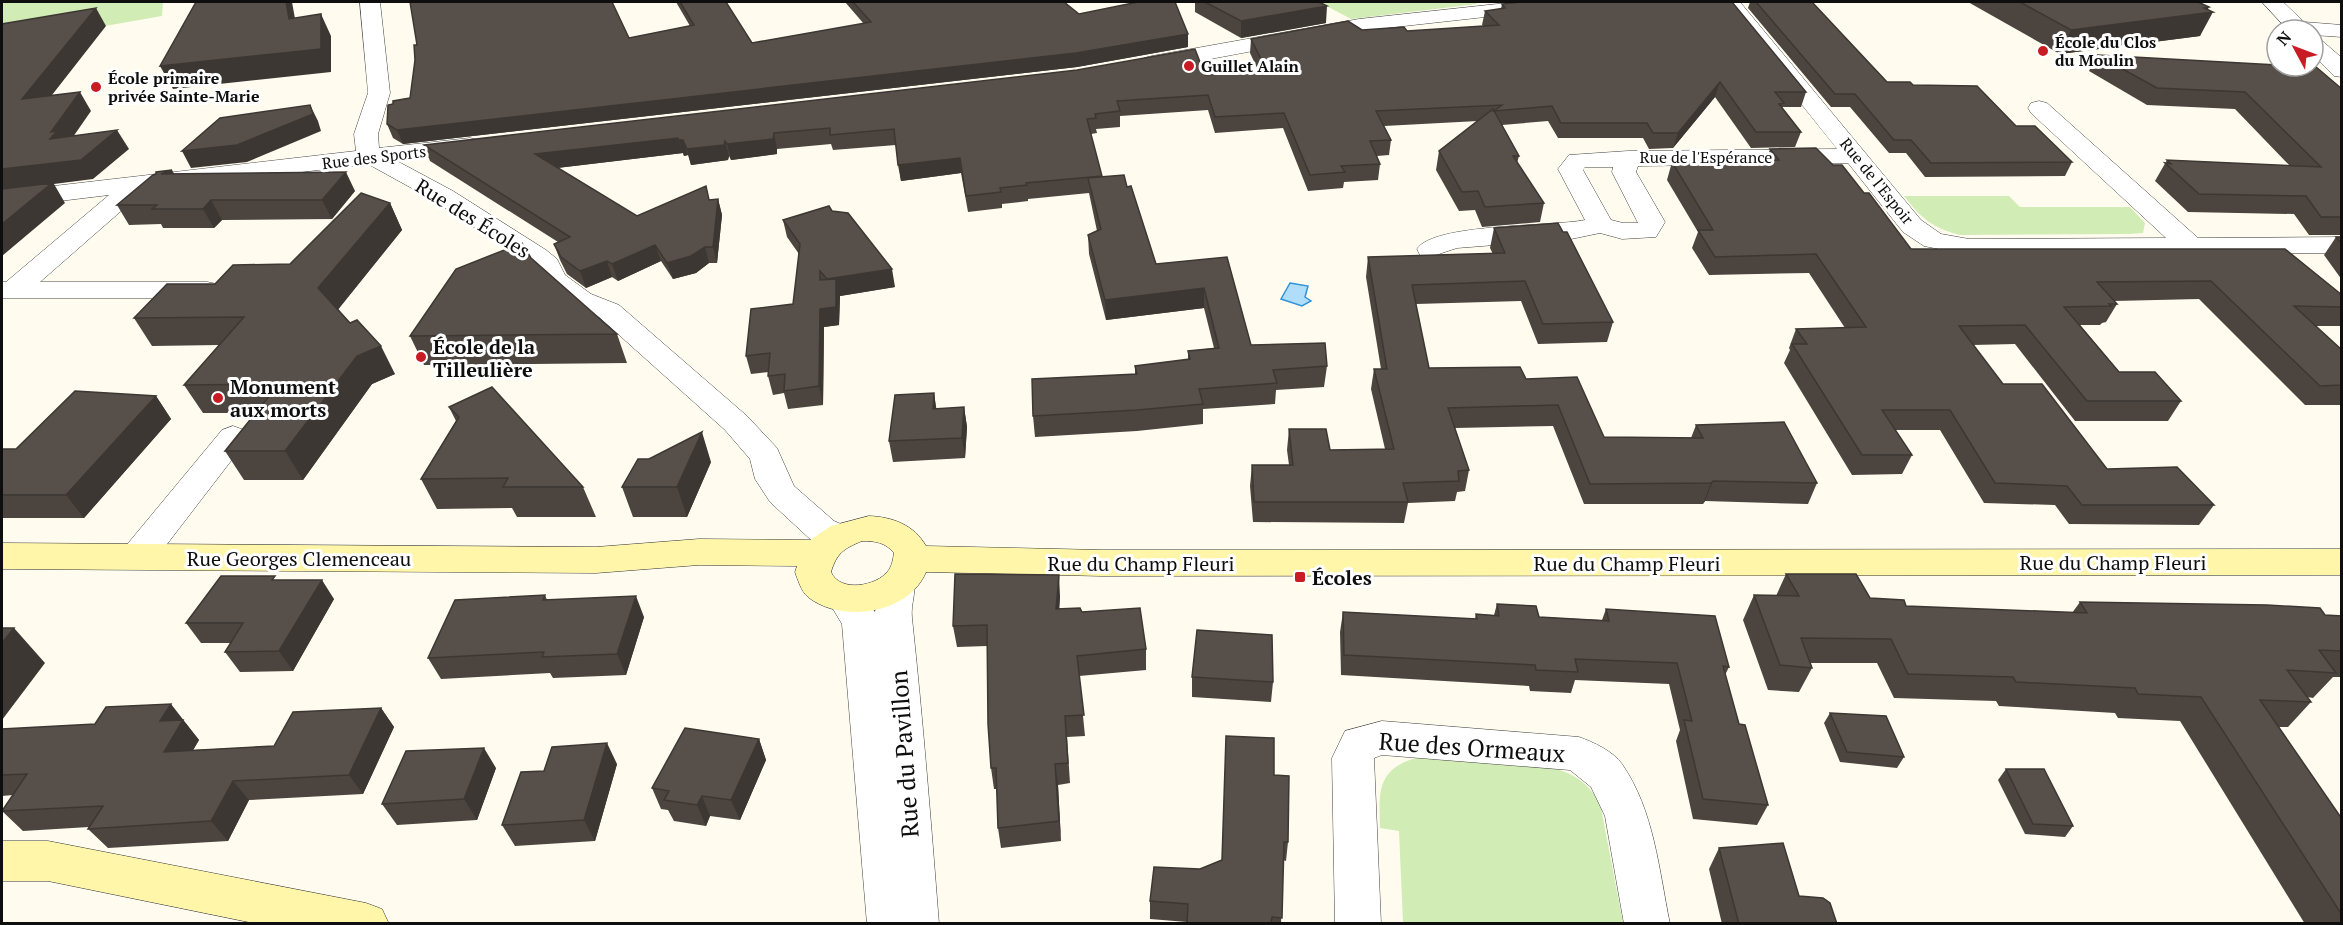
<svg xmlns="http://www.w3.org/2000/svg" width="2343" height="925" font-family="'PT Serif',serif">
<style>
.green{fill:#d2ecb5}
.water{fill:#b0defa;stroke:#3293d6;stroke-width:1.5}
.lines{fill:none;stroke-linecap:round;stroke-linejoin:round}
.street-casing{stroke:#414141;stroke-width:1}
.secondary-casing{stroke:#303030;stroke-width:1}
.street{fill:#fff;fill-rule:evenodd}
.secondary{fill:#fff6aa;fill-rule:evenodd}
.wall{fill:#4b443f}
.shaded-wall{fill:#3d3733}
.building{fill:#574f49;stroke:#3d3733;stroke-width:1.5}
.poi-dot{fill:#c71c23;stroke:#fff;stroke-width:2}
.labels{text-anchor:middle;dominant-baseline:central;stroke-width:6;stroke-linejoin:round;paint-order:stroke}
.far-poi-label{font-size:16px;font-weight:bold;fill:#0e0e0e;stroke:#fff;text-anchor:start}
.far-street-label{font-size:16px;fill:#0e0e0e;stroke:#fff}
.street-label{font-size:20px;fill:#0e0e0e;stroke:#fff}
.poi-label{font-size:20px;font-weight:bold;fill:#0e0e0e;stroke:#fff;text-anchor:start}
.near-street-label{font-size:24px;fill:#0e0e0e;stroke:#fff}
</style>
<rect width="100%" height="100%" fill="#fffcef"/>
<!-- green -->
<path class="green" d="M2,2H163L162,16L2,44Z
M1319,2H1475L1477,4L1351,19Z
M1904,196H2009L2020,207H2130L2145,223L2143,233L2129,234L1960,235C1931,227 1922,219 1904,196Z
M1416,758L1550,767C1573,773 1592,784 1601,808L1623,923H1403L1399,831L1380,828C1379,794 1376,769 1416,758Z"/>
<!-- water -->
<path class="water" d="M1290,283L1308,286L1305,297L1311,301L1302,306L1281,299Z"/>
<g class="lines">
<!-- street casing -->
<g class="street-casing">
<path id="street" d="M360,2H380L390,93L378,134L379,148L470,138L478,140L482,145L478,150L397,161L453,191L546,250L557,259L565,275L591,294L619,305L747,416L777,448L794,486L834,521L850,528L856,537L850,546L838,549L810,539L770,502L755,479L750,459L725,430L599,317L571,306L543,285L535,269L526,262L435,201L368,164L144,191L40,282H207L217,284L221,290L217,296L207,298H2V282H6L109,195L2,208V192L356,151L354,134L368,93Z
M1516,2H1576L1573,6L1566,8L1359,31L1152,70L1144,68L1141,63L1144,58L1152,56L1359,19Z
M1720,2H1740L1921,220L1941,234L1969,239L2166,238L2031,113L2028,108L2031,103L2039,101L2047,103L2198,238L2342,237V253L1969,255L1924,246L1903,232L1848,163L1638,166L1636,172L1665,222L1656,237L1622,239L1600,233L1571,239L1457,248L1430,257L1420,255L1417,249C1434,223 1551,227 1585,220L1558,169L1569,155L1628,151L1837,149ZM1585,167H1613L1612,172L1638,223H1623L1611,220L1583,170Z
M2262,2H2283L2304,22L2342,25V37L2313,35V30H2288Z
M2313,37L2320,39L2342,58V77L2334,76L2313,55Z
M233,426L244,430L249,437L244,444L151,565L138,569L125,565L120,556L125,547L222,430Z
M898,571L911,574C919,590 910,602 912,618C923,720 931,822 939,924H867L842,624L827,599L832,589C857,582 861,593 875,612L880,584L885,574Z
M1382,721L1579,737C1593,742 1613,751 1622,764C1654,810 1659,870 1670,924H1624L1605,816L1591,787L1570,770L1382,755L1374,758L1381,924H1335L1332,758L1345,731Z"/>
</g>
<!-- secondary casing -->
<g class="secondary-casing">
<path id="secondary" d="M869,516C893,517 914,525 926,546L1102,550L2342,549V575L1102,576L926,572C909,614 842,624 808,597C801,591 798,580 795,572L797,566L699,565L596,573L2,569V543L596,547L699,539L810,540L831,526ZM862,541C875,541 885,542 894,553C893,559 892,566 888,571C877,586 840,593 831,572C837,553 843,549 862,541Z
M2,841H48L366,903L382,909L389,924H258L48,881H2Z"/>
</g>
<!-- street -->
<use href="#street" class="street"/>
<!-- secondary -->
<use href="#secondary" class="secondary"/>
</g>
<!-- wall -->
<path class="wall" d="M676,2H726L752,43L864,24L845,2H1064L1079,14L1188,34V47L1077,67L403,144L393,138L387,124L393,104L410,98L417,45L629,38L690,26Z
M1195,2H1319L1326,23L1241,38L1195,12Z
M1750,2H1812L1887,82L1913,85L2016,126L2072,162L2065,176L1925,177L1906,153H1889L1850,107H1831L1748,8Z
M1968,2H2198L2208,10L2200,36L2060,54Z
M1502,4L1806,92L1801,107H1782L1801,132L1795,147L1751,148L1715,97L1673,148L1649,149L1643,138H1558L1548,121L1502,125L1519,156L1517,163L1544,203L1540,222L1482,227L1475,210L1459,211L1436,170L1439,151L1478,121L1384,126L1391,140L1389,155L1377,156L1380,164L1378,180L1344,182L1343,188L1308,191L1283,128L1215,133L1208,110L1120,116V127L1096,129L1097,133L1091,134L1102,177L1127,187L1156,264L1227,257L1251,345L1327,366L1324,387L1276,390L1275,404L1203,409V424L1137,431L1035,437L1033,416L1135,374V366L1188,360V351L1214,348L1204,308L1106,320L1089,254L1088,235L1097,231L1089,193L1028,199V201L1002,204V208L968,212L961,173L901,181L896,145L833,150L831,144L777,149V154L731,160L729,156L728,160L691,165L688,155L684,156L683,153L557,168L637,216L706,186L709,200L718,199L722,215L717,263H709L696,273L673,279L661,261L618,281L612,277L586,288L567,274L560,260L554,244L558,242L430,161L424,145L1205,75L1259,72L1250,53L1251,39L1362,30L1407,31L1484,26L1482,25L1485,11L1501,9Z
M2097,55L2342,89V235H2309L2294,214L2188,212L2155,181L2167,160L2290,166L2235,109L2147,105L2089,71Z
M1770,149L1864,193L1911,249H2285L2342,295L2341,326H2315L2342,350V405H2305L2199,299L2114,301L2117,304L2106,322L2102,323L2100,325H2080L2119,372L2181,401L2168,421H2075L2015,344L1973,345L2003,384L2107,469L2214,505L2199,525L2069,524L2055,505L1984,503L1940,430H1895L1912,455L1902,474L1852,475L1784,363L1790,350L1789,348L1796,329L1845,328L1809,273L1709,275L1692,248L1698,232L1667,180L1672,162L1766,161Z
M175,174L355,191L332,219L222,220L214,228H163L161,224L129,225L117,205Z
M390,203L402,230L338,309L395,374L372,384L303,480H244L225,451L256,413H203L184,385L219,345L152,346L134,318L215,284L290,264Z
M783,220L895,287L840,296L839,325L824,327L823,405L788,409L784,393L773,395L768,376L769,372L751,374L746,356L793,304L799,254L787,237Z
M1494,228L1613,322L1607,342L1538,344L1521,301L1416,304L1429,368L1526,379L1604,437L1691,438L1696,425L1817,483L1808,504L1705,501L1703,504H1584L1553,426L1455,428L1469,470L1465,491L1457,492L1455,501L1408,503L1404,523L1253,522L1250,486L1252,465H1289L1287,450L1289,429L1330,450L1385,449L1371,389L1374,369H1381L1366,277L1368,257L1493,254L1490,248Z
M2336,237H2342V280L2324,255Z
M531,258L617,334L627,363L424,365L410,336Z
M934,393L936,409L964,407L967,427L965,458L893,462L889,441Z
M156,396L171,419L84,518H2V449H16Z
M449,407L583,487L596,517H517L512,508L437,509L421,479L456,421Z
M649,459L711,462L687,517H633L622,487Z
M1786,574L1870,598L1906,606L2072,613L2080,602L2342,616V677H2333L2313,698L2307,697L2311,702L2288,727H2279L2342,819V924H2305L2180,721L2118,718L2115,713L1999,706L1996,701L1894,698L1877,663H1810L1812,668L1799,692L1768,690L1743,620L1754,595L1776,596Z
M277,580L334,599L293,671L240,672L225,652L231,643H201L186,623Z
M545,595L547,600L644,617L626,675L553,678L550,673L441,679L428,658Z
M1060,596L1059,609L1082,612L1146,649V670L1079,676L1085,736L1067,737L1070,783L1058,785L1061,841L1001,848L998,828L997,789H994L991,768L987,646L957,647L953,626Z
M1497,604L1539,617L1602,620L1606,609L1729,667L1725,675L1739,724L1768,805L1757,825L1693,819L1676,741L1680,730L1669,684L1575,680L1571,693L1530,691L1529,686L1341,675L1340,632L1343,612L1475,619L1476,614L1494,615Z
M1192,677L1273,682L1271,702L1192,697Z
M381,708L394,727L363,794L249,800L228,841L108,848L88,829L89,827L23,831L2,811L13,795L2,796V729L187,724V725L199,740L193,750L274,746Z
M1830,713L1904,757L1897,768L1840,762L1824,723Z
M759,739L766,760L740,820L710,816L706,826L674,821L668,810L661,809L652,788Z
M617,764L595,841L515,846L502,825L544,771Z
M496,768L477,820L397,825L382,804Z
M2006,769L2073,826L2065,837L2025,834L1998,780Z
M1274,775L1288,842L1286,861L1283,860L1281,924H1187V922L1150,919V901L1200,869L1222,860Z
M1719,848L1799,896L1837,924H1722L1709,869Z"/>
<!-- shaded-wall -->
<path class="shaded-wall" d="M286,2H292L299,41L289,19Z
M1327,6L1326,23L1241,38V21Z
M2209,7L2206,13L2213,12L2200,36L2060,54L2071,30Z
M96,8L106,26L34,118L22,99Z
M321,14L331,36V72L173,89L160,66Z
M1188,34V47L1077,67L403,144L397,130Z
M1720,82L1715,97L1673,148L1678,133Z
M80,92L91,111L66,147L50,139L51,132Z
M310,105L318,121L321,131L247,162L191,168L182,151Z
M117,130L129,149L93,179L54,184L65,203L2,256V169Z
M774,133L777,149V154L731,160L727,144Z
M678,138L683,153L540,170L535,154Z
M679,140H683L688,155L684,156Z
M725,141L729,156L728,160L691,165L687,149Z
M960,158L961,173L901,181L898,165Z
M172,170L183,189L161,174Z
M346,172L355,191L332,219L322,200Z
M718,199L722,215L717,263L713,247Z
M211,200L222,220L214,228L203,209Z
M390,203L402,230L333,316L318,288Z
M655,245L661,261L618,281L612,264Z
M705,247L709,263L696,273L673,279L667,263Z
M607,261L612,277L586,288L580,271Z
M892,269L895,287L840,296L839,325L824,327L823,405L819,386L820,309L827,279Z
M1204,288V308L1106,320L1105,300Z
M381,346L395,374L372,384L303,480L285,451L357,356Z
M934,393L937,413L933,409Z
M156,396L171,419L84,518L66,495Z
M964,407L967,427L965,458L962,438Z
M702,432L711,462L687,517L677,487Z
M1713,481L1705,501L1703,504L1711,483Z
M1059,575L1060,596L1058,630L1056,609Z
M322,580L334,599L293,671L279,651Z
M636,596L644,617L626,675L617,654Z
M14,628L45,663L2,720V643Z
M171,704L199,740L181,771L164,752L160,721Z
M381,708L394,727L363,794L349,775Z
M759,739L766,760L740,820L731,800Z
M607,743L617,764L595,841L584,820Z
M484,748L496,768L477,820L464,799Z
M1055,764L1058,785L1061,841L1059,821Z
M233,781L249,800L228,841L211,821Z
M702,796L710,816L706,826L697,805Z"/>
<!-- building -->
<path class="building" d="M196,2H286L289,19L321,14V49L160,66Z
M410,2H612L629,38L694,25L680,2H726L752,43L871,22L853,2H1064L1079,14L1138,2H1175L1188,34L1076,53L397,130L387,124L388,105L393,104V101L410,98L415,60L414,45H417Z
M1205,2H1319L1327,6L1241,21Z
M1521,2H1732L1806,92H1775L1784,103L1779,104L1801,132H1756L1720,82L1678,133H1653L1647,123H1561L1552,106L1494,111L1502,105L1376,111L1391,140L1370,141L1380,164L1341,166L1345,172L1310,175L1284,113L1215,117L1208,95L1117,101L1120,111L1095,114L1096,118L1087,119L1102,176L1026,183L1027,185L1000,188L1001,192L966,196L960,158L898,165L894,129L830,135V128L774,133L773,139L727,144L725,141L724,145L687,149L683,140H679L678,138L535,154L637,216L706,186L709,200L718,199L713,247H705L691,256L667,263L655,245L612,264L607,261L580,271L561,257L554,244L570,237L424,145L1077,70L1195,49L1205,75L1267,71L1251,39L1348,21L1362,30L1404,27L1407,31L1499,25L1485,11L1505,8L1502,4Z
M1756,2H1812L1887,82H1910L1913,85L1977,86L2016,126H2035L2072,162L1931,163L1911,140H1894L1855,94H1835Z
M2020,2H2198L2209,7L2204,8L2213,12L2071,30Z
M96,8L22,99L80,92L51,132L57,131L50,139L117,130L81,160L2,169V24Z
M2097,55L2277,65V66L2316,67L2342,89V217H2321L2306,196L2199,194L2165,163L2171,164L2167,160L2321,167L2245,92L2157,88Z
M310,105L313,114L237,145L182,151L220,118Z
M1493,109L1519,156H1513L1544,203L1485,207L1478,191L1462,192L1439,151Z
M1816,148L1833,165H1842L1864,193H1869L1911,249H2285L2342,295V307L2294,306L2342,350V385L2320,386L2211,281L2097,282L2117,304H2109L2111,306L2064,307L2119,372H2155L2181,401H2087L2025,325L1959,326L2003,384H2042L2107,469L2177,467L2214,505H2082L2067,486L1995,483L1950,410H1882L1912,455H1862L1792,344H1807L1796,329L1866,327L1816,254L1715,257L1698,230H1713L1672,162L1779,160L1770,149Z
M172,170L161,174L346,172L322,200H211L203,209H152L157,205H117L153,175L156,174V172Z
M1124,175L1127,187L1131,186L1156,264L1227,257L1251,345L1325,343L1327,366L1273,370L1277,383L1199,389L1203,404L1137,410L1033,416L1032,379L1137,374L1135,366L1190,359L1188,351L1219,348L1204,288L1105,300L1088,235L1101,229L1088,178Z
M52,183L2,224V189Z
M361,193L390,203L318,288L350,323L357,320L381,346L357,356L285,451H225L279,384L184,385L244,317L134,318L167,284H215L233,265L290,264Z
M829,206L832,211L848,213L892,269L827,279L820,271V280L836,279V307L820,309L819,386L784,391L785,374L768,376L770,353L746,356L751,309L793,304L800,244L783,220Z
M1558,223L1563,232H1567L1613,322L1543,324L1525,281L1412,285L1429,368L1520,367L1526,379L1577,377L1604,437L1703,438L1696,425L1784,422L1817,483L1713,481L1711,483L1590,484L1558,405L1448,408L1469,470L1458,471L1459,481L1403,483L1408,502H1254L1252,465H1293L1289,429H1326L1330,450L1394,449L1374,369H1387L1368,257L1505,253L1494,228Z
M2336,237H2342V244Z
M522,243L531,258L617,334L410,336L456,269Z
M492,387L583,487H503L508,478L421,479L459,417L449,407Z
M75,391L156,396L66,495H2V449H16Z
M934,393L933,409L964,407L962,438L889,441L895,395Z
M702,432L677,487H622L638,459H649Z
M955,574L1059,575L1056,609L1080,608L1082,612L1140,608L1146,649L1077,656L1084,715L1065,716L1068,763L1055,764L1059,821L998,828L996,768H991L988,724L987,625L953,626Z
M1786,574H1856L1870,598L1904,600L1906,606L2087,613L2080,602L2267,605L2320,608L2325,615L2342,616V651L2319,650L2336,673L2287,670L2311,702L2260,700L2342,819V915L2201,697L2138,694L2135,688L2016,682L2013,677L1908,674L1891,639L1801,638L1812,668L1780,665L1754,595L1799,596Z
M221,576H275L272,580H322L279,651L225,652L243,623H186Z
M545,595L543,600L636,596L617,654L542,657L544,652L428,658L455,600Z
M1497,604L1536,606L1539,617L1609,621L1606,609L1715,616L1729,667L1723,666L1739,724L1745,725L1768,805L1703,799L1684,720L1692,721L1677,663L1575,659L1578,672L1536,670L1535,665L1344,655L1343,612L1477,619L1476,614L1499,616Z
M2,628H14L2,643Z
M1197,630L1272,635L1273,682L1192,677Z
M171,704L160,721L183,720L164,752L274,746L293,712L381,708L349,775L233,781L211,821L88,829L103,806L2,811L27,774L2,775V729L95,724L106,707Z
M1830,713L1886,716L1904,757L1847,752Z
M685,728L759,739L731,800L702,796L697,805L664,800L669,791L652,788Z
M1226,736L1274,738V775L1289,776L1288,842H1284L1282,918L1272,917L1271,924H1187L1188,904L1150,901L1154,867L1200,869L1222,860Z
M607,743L584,820L502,825L521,772L544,771L552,747Z
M484,748L464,799L382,804L406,751Z
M2006,769H2044L2073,826L2033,824Z
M1783,843L1799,896L1823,898L1830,903L1837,924H1739L1719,848Z"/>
<!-- markers -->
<g class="poi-dot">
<circle cx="2043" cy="51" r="6"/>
<circle cx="1189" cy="66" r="6"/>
<circle cx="96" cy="87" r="6"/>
<circle cx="421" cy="357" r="6"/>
<circle cx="218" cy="398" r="6"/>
<rect x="1294" y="571" width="12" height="12" rx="3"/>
</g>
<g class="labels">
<!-- far-poi labels -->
<g class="far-poi-label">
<text x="2055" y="42">École du Clos<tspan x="2055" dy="18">du Moulin</tspan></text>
<text x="1201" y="66">Guillet Alain</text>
<text x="108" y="78">École primaire<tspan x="108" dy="18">privée Sainte-Marie</tspan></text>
</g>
<!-- far-street labels -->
<g class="far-street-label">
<text transform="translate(374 157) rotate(-7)">Rue des Sports</text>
<text x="1706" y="157">Rue de l'Espérance</text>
<text transform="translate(1877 181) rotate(51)">Rue de l'Espoir</text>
</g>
<!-- street labels -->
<g class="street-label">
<text transform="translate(473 218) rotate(32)">Rue des Écoles</text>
<text x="299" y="558">Rue Georges Clemenceau</text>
<text x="2113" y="562">Rue du Champ Fleuri</text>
<text x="1141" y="563">Rue du Champ Fleuri</text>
<text x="1627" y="563">Rue du Champ Fleuri</text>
</g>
<!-- poi labels -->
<g class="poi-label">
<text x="433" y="346">École de la<tspan x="433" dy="23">Tilleulière</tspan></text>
<text x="230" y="386">Monument<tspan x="230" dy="23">aux morts</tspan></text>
<text x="1312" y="577">Écoles</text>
</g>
<!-- near-street labels -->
<g class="near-street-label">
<text transform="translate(1472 747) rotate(4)">Rue des Ormeaux</text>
<text transform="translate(904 754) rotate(-94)">Rue du Pavillon</text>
</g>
</g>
<!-- border -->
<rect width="2343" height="925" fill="none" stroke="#0e0e0e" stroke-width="6"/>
<!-- north arrow -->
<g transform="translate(2295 48) rotate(311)"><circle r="28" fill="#ffffff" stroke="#9f9f9f" stroke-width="1.5"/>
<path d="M0-4.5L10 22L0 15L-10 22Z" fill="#c71c23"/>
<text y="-9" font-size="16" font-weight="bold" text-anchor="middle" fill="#0e0e0e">N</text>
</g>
</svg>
